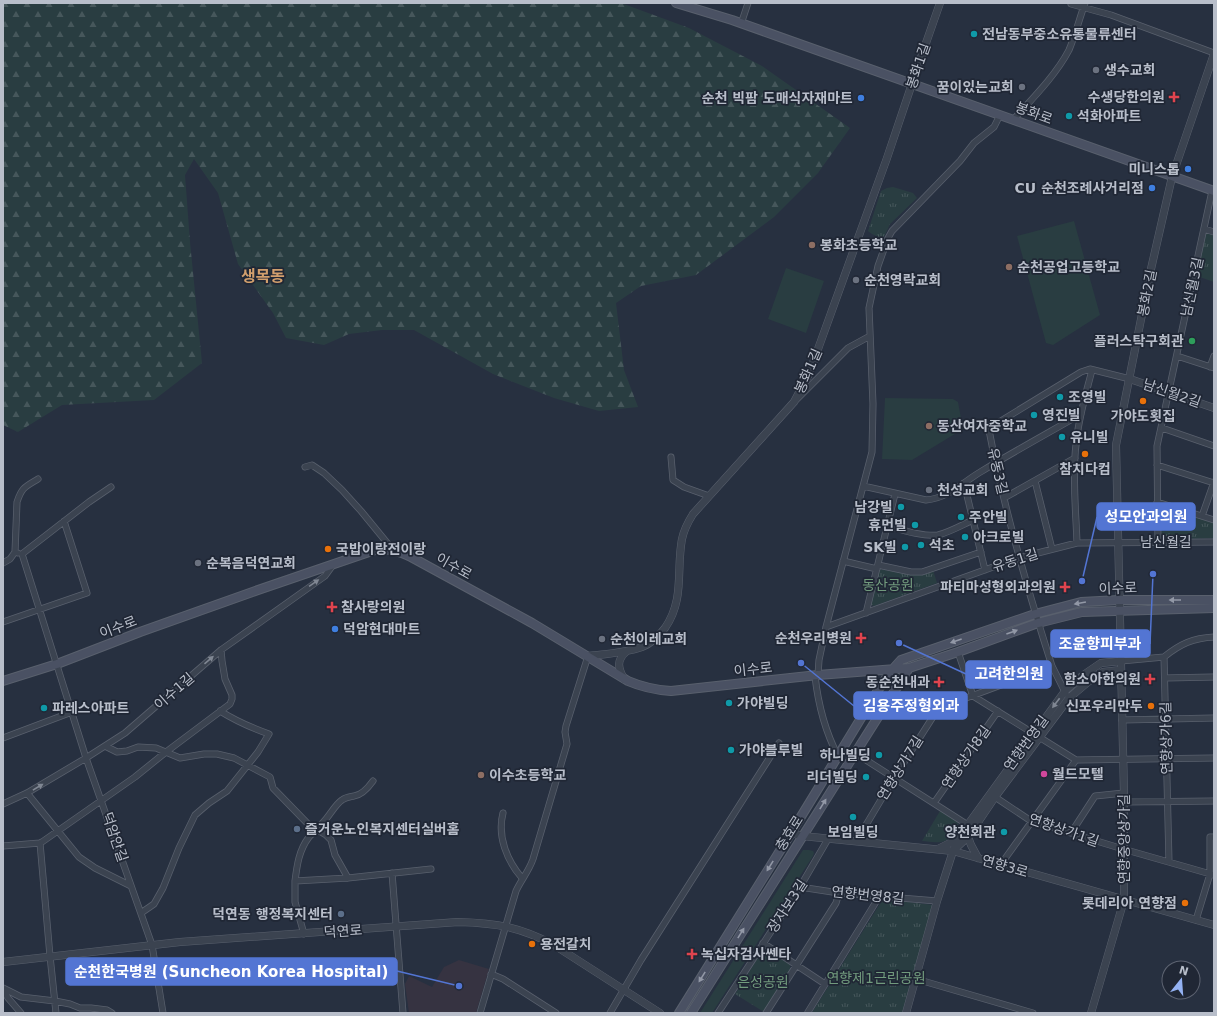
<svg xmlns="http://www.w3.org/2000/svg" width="1217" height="1016" font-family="'DejaVu Sans','Noto Sans KR',sans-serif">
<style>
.medical{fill:#363341}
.grass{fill:#293d41}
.forest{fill:url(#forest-firs)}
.park{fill:url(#park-tufts)}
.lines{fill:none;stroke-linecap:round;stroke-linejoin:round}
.minor-casing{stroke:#59606d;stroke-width:7}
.tertiary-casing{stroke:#59606d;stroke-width:8}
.secondary-casing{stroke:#59606d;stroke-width:10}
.minor{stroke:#3b4350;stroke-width:5.5}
.tertiary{stroke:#3b4350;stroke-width:7}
.secondary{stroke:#4a5163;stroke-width:8}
.oneway{fill:#808793}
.oneway2{fill:#9298a6}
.culture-dot{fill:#0f9aa8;stroke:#202735;stroke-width:1.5}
.worship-dot{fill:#6b7280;stroke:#202735;stroke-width:1.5}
.health-dot{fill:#e0444e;stroke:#202735;stroke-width:1.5}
.shop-dot{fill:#3f7fe0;stroke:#202735;stroke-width:1.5}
.education-dot{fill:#8d6e63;stroke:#202735;stroke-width:1.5}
.leisure-dot{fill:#2e9e5b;stroke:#202735;stroke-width:1.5}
.food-dot{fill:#e8710a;stroke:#202735;stroke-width:1.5}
.hotel-dot{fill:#d1479c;stroke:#202735;stroke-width:1.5}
.service-dot{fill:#5c6f8a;stroke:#202735;stroke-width:1.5}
.labels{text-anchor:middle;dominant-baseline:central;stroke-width:3.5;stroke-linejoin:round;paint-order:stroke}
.poi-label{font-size:14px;font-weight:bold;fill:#b8beca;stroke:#202735;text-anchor:start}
.street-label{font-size:14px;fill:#b8beca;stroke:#202735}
.park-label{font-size:14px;fill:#719a7d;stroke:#202735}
.quarter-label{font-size:16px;font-weight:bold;fill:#d19f6d;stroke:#202735}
.leader{fill:none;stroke:#5375d3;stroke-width:1.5}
.callout-dot{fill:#5375d3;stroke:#202735;stroke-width:1.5}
.callout{fill:#5375d3;stroke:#5375d3;stroke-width:1.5}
.callout-label{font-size:15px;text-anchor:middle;font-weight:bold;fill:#fff}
</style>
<defs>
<pattern id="forest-firs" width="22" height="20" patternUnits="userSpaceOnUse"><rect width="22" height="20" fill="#293d41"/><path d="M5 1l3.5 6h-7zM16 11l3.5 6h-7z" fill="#46575b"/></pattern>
<pattern id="park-tufts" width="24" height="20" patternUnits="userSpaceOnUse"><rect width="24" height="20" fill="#293d41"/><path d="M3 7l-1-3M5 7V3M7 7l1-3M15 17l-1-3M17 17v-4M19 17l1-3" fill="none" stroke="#46575b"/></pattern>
</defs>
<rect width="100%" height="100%" fill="#273040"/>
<!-- medical -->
<path class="medical" d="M459,960L489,969L476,1013H409L405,984L409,976L432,987L444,967Z"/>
<!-- grass -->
<path class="grass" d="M1074,221L1100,315L1053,345L1046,343L1017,236Z
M786,268L824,281L806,333L768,319Z
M885,398L953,399L958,402L963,429L912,460L882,459Z
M803,850H809L813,851L814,853L813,856L712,1013H700Z"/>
<!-- forest -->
<path class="forest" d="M3,3H621L689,28L762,66L850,128L818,173L774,217L696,275L641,286L616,303L624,370L638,407L599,411L554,398L493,374L414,330H382L349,334L324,345L286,338L273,313L238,264L218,193L194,159L185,175L190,242L202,363L154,400L62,405L18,432L3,425Z"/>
<!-- park -->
<path class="park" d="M893,187L913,193L917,198L890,224L883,239L872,234L868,231L881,191L887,188Z
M1206,232L1214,234V282L1197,276Z
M1161,506L1214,523V538L1160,540Z
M878,569L913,574L933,570L937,583L874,606L869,604Z
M940,811L955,819L958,824C958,829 956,831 953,835C945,845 933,842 922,841Z
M883,899L933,905L903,1013H813V1011Z
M769,949L790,963V971L764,1012L735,994L761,953Z"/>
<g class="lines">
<!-- minor casing -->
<g class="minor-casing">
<path id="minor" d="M1071,4L1111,15L1214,53
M741,24L748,3
M1013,120C1032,99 1056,75 1069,50C1075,36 1080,17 1085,3
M1204,229L1214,232
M1177,356L1214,368
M1210,367L1214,356
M797,399L848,348L870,336
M1162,428L1214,446
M671,457L673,480L684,487L709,496
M1157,465L1214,483
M305,467L312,465L324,473L342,490L361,511L393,550
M1035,481L1052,549
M964,483L985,570
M863,486L926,500C949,498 963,482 982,471C1015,451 1048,433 1081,414
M111,487L89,502L22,554L86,758L152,945L163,1013
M1004,498L1075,458
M1157,502L1214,520
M1202,516L1214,482
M888,526C902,530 923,537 938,535C950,532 962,525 973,520
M1077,543C1076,512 1072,475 1076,445C1078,419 1086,394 1092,370
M1158,543L1157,446L1212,191
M15,552L17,502C22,487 25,487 38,479
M843,561L877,569
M3,563L10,559L15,552L18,553
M878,565L911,572H922L981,552
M866,613L895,494
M3,622L87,593L64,521
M826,627L1018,558L1077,543L1214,542
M958,652L973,696L1076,760L1214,758
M1164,657C1180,644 1193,638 1214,637
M1121,661L1164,657L1169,862
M1052,666C1027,588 1004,510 989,430L991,427L1081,372L1090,369L1130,379
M818,675L819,660L826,627L872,452L873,404L869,308L878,266L888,238L892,231L960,161L974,143L994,127L1000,115
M815,676C818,703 826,733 838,756
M1165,678L1214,677
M1122,720L1214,718
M3,738L72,712
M105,746L117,752L127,751L138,747L156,748L180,758L204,754H217L234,758L270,777L273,788L309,825L326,835L331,840L335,855L348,878
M855,753L971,827
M27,793L79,857L95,868L131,886
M992,795L1031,821L1123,849L1214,875
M1124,802L1214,801
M934,803L998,711
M3,804L27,793L86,758L125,733L221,650L325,576L333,565
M503,813C497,836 507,861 522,878
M1071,833L1095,796L1124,793
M857,841L863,830L894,778L936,712L942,707L1052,666L1066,694
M40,843L50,956L56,1013
M3,846L40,843L42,842L135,777L166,752L230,704L232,699V695L225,679L222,661L221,650
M1002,865L1004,860L1076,760
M392,873L403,1013
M295,881C297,865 299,850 309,837C315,831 321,825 326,819C331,813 336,804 342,800C346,797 349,797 354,796C362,795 368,788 373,781
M800,887L839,893L937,901
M141,913L154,904L163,888L179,848L195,815L209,803L227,791L258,752L269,734C252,728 236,721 220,711
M1196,920L1210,874V837H1214
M304,934L295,902V881L348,878L431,869
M763,943L825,984
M491,974L503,979L556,1013
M916,979L1033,1013
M3,988L21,997L55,1001L70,1004L80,1008H91L107,1010L112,1013
M3,990L8,998L21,1013
M808,1012L879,897
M480,1013L516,891C521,880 529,871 533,859L567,744L565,732L566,726L588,656
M610,1013L641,960L779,743
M718,1013L800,887L828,839
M766,1013L836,903L839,893"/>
</g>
<!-- tertiary casing -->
<g class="tertiary-casing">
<path id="tertiary" d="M1130,379L1214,408
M588,656C606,654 625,653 642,647C652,643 659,636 665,628C685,599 676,570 682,539C684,529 688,522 693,514L794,402L809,374L887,158L919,63L940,3
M624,679C618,668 616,660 627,651
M791,833L802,836L953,851L1214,925
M968,837L971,845L978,858
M956,848L968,837L995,797L1069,698L1088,682L1103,672L1121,670
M938,849L950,843L960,835
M3,962L180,942L458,922C497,923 520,927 554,945L660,1013
M906,1013L937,901L953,851L961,834L1065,691L1082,676L1101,663L1121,661
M1091,1013L1124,900V793L1116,445L1151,269L1172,177L1214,54"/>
</g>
<!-- secondary casing -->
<g class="secondary-casing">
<path id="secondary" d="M676,3L732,20L794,42L1214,191
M3,681L57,664L140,632L258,590L375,550C389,548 399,551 411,557L532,623L628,681C642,687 656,690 671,691L818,675L909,668L958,652L1038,623L1082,612L1214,608
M679,1013L791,833L880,687L892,670L901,660L1035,614L1081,602L1119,600H1214
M691,1013L909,668"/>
</g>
<!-- minor -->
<use href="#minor" class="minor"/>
<!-- tertiary -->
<use href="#tertiary" class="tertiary"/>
<!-- secondary -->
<use href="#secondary" class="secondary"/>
</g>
<!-- one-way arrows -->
<defs><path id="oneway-solid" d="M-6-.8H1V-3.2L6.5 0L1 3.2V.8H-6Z"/></defs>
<g class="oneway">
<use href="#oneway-solid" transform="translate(314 583) rotate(-35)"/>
<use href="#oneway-solid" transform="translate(209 660) rotate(-41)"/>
<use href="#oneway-solid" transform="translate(1056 703) rotate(127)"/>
<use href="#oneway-solid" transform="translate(38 787) rotate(-31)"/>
</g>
<g class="oneway2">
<use href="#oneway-solid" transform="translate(1175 600) rotate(180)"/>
<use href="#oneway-solid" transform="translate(1080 603) rotate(170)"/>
<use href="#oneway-solid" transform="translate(1012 632) rotate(-20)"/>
<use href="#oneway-solid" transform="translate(956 641) rotate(161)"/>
<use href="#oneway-solid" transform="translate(823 804) rotate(-58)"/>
<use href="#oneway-solid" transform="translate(770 866) rotate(122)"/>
<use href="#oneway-solid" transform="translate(741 933) rotate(-58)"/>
<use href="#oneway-solid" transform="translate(702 977) rotate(122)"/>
</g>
<!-- markers -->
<g class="culture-dot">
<circle cx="974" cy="34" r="4"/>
<circle cx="1069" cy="116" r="4"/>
<circle cx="1060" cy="397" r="4"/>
<circle cx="1034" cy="415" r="4"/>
<circle cx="1062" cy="437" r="4"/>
<circle cx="901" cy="507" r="4"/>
<circle cx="961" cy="517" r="4"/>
<circle cx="915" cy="525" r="4"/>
<circle cx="965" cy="537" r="4"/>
<circle cx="921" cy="545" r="4"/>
<circle cx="905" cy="547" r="4"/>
<circle cx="729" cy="703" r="4"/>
<circle cx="44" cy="708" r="4"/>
<circle cx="731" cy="750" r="4"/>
<circle cx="879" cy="755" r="4"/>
<circle cx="866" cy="777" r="4"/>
<circle cx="853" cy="817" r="4"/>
<circle cx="1004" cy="832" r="4"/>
</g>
<g class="worship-dot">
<circle cx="1096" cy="70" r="4"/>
<circle cx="1022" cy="87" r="4"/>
<circle cx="856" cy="280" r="4"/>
<circle cx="929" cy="490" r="4"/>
<circle cx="198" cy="563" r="4"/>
<circle cx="602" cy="639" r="4"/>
</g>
<g class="health-dot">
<path d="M1172 91h4v4h4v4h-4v4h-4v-4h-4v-4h4z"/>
<path d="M1063 581h4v4h4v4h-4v4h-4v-4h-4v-4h4z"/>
<path d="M330 601h4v4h4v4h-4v4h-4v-4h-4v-4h4z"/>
<path d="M859 632h4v4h4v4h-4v4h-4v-4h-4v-4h4z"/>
<path d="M1148 673h4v4h4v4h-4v4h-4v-4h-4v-4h4z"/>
<path d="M937 676h4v4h4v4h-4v4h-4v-4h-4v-4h4z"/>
<path d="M690 948h4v4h4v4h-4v4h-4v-4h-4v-4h4z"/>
</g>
<g class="shop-dot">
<circle cx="861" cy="98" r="4"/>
<circle cx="1188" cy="169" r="4"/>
<circle cx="1152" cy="188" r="4"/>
<circle cx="335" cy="629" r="4"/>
</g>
<g class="education-dot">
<circle cx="812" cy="245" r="4"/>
<circle cx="1009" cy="267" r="4"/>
<circle cx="929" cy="426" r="4"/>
<circle cx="481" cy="775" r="4"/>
</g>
<circle class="leisure-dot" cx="1192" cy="341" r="4"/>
<g class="food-dot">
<circle cx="1143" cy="401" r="4"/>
<circle cx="1085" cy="454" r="4"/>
<circle cx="328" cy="549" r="4"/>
<circle cx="1151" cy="706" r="4"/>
<circle cx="1185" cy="903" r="4"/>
<circle cx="532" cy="944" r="4"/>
</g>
<circle class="hotel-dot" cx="1044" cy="774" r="4"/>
<g class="service-dot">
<circle cx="297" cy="829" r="4"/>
<circle cx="341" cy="914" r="4"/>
</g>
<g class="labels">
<!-- poi labels -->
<g class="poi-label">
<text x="982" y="34">전남동부중소유통물류센터</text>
<text x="1104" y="70">생수교회</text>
<text x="1014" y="87" text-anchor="end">꿈이있는교회</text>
<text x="1165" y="97" text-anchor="end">수생당한의원</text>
<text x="853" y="98" text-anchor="end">순천 빅팜 도매식자재마트</text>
<text x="1077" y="116">석화아파트</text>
<text x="1180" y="169" text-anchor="end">미니스톱</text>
<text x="1144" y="188" text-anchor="end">CU 순천조례사거리점</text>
<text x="820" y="245">봉화초등학교</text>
<text x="1017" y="267">순천공업고등학교</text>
<text x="864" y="280">순천영락교회</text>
<text x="1184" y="341" text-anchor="end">플러스탁구회관</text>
<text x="1068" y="397">조영빌</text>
<text x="1042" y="415">영진빌</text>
<text x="1143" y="416" text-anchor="middle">가야도횟집</text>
<text x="937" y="426">동산여자중학교</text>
<text x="1070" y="437">유니빌</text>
<text x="1085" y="469" text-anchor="middle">참치다컴</text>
<text x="937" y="490">천성교회</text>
<text x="893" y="507" text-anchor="end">남강빌</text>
<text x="969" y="517">주안빌</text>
<text x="907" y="525" text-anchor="end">휴먼빌</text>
<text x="973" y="537">아크로빌</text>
<text x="929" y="545">석초</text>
<text x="897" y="547" text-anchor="end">SK빌</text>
<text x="336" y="549">국밥이랑전이랑</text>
<text x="206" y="563">순복음덕연교회</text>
<text x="1056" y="587" text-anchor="end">파티마성형외과의원</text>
<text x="341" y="607">참사랑의원</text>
<text x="343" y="629">덕암현대마트</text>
<text x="852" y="638" text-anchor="end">순천우리병원</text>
<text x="610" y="639">순천이레교회</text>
<text x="1141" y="679" text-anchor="end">함소아한의원</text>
<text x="930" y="682" text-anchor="end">동순천내과</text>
<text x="737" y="703">가야빌딩</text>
<text x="1143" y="706" text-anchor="end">신포우리만두</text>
<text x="52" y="708">파레스아파트</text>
<text x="739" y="750">가야블루빌</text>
<text x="871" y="755" text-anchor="end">하나빌딩</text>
<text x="1052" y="774">월드모텔</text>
<text x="489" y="775">이수초등학교</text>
<text x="858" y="777" text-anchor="end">리더빌딩</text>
<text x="305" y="829">즐거운노인복지센터실버홈</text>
<text x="853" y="832" text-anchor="middle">보임빌딩</text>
<text x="996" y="832" text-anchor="end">양천회관</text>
<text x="1177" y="903" text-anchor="end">롯데리아 연향점</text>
<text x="333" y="914" text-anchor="end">덕연동 행정복지센터</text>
<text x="540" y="944">용전갈치</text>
<text x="701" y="954">녹십자검사쎈타</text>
</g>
<!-- street labels -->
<g class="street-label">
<text transform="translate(918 66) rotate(-71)">봉화1길</text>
<text transform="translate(1034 113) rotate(20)">봉화로</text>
<text transform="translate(1192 287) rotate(-78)">남신월3길</text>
<text transform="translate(1147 293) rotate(-79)">봉화2길</text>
<text transform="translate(808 371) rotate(-66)">봉화1길</text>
<text transform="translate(1172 393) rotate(19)">남신월2길</text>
<text transform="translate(998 471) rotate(77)">유동3길</text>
<text x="1166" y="542">남신월길</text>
<text transform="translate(1015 560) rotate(-18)">유동1길</text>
<text transform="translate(454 566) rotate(29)">이수로</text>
<text transform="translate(1118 588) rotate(-2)">이수로</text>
<text transform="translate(118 627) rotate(-21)">이수로</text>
<text transform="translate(753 669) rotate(-6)">이수로</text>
<text transform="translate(174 691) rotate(-41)">이수1길</text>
<text transform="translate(1166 738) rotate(-91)">연향상가6길</text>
<text transform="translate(1026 743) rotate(-54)">연향번영길</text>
<text transform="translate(966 757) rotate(-55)">연향상가8길</text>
<text transform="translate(900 768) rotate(-58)">연향상가7길</text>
<text transform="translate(1064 830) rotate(19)">연향상가1길</text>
<text transform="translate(789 833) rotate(-58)">충효로</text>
<text transform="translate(115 837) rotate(71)">덕암안길</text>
<text transform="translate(1124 839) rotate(-90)">연향중앙상가길</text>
<text transform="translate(1005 866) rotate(16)">연향3로</text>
<text transform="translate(868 895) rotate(6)">연향번영8길</text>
<text transform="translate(787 906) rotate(-57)">장자보3길</text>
<text transform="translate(343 931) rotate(-4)">덕연로</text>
</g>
<!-- park labels -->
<g class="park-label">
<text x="888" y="585">동산공원</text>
<text x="876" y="978">연향제1근린공원</text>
<text x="763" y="982">은성공원</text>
</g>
<!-- quarter labels -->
<g class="quarter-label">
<text x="263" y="276">생목동</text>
</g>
</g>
<!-- callouts -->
<path class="leader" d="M1082 581L1097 517M1153 574L1150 644M899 643L966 674M801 663L854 706M459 986L397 971"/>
<g class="callout-dot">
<circle cx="1082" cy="581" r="4"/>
<circle cx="1153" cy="574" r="4"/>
<circle cx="899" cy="643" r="4"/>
<circle cx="801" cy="663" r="4"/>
<circle cx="459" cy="986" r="4"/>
</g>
<g class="callout">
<rect x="1097" y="503" width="98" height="27" rx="4"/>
<rect x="1051" y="630" width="99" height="27" rx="4"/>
<rect x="966" y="661" width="85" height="27" rx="4"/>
<rect x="854" y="692" width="113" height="27" rx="4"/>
<rect x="66" y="958" width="331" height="27" rx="4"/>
</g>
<g class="callout-label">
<text x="1146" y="522">성모안과의원</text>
<text x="1100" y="649">조윤향피부과</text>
<text x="1009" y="679">고려한의원</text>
<text x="911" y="711">김용주정형외과</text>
<text x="231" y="977">순천한국병원 (Suncheon Korea Hospital)</text>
</g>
<!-- border -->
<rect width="1217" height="1016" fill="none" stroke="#b8beca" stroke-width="8"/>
<!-- north arrow -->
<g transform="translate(1181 980) rotate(17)"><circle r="19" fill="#202735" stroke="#5d6371"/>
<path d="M0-3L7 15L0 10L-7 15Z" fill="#94b2f3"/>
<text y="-6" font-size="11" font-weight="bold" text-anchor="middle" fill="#b8beca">N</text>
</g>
</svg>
